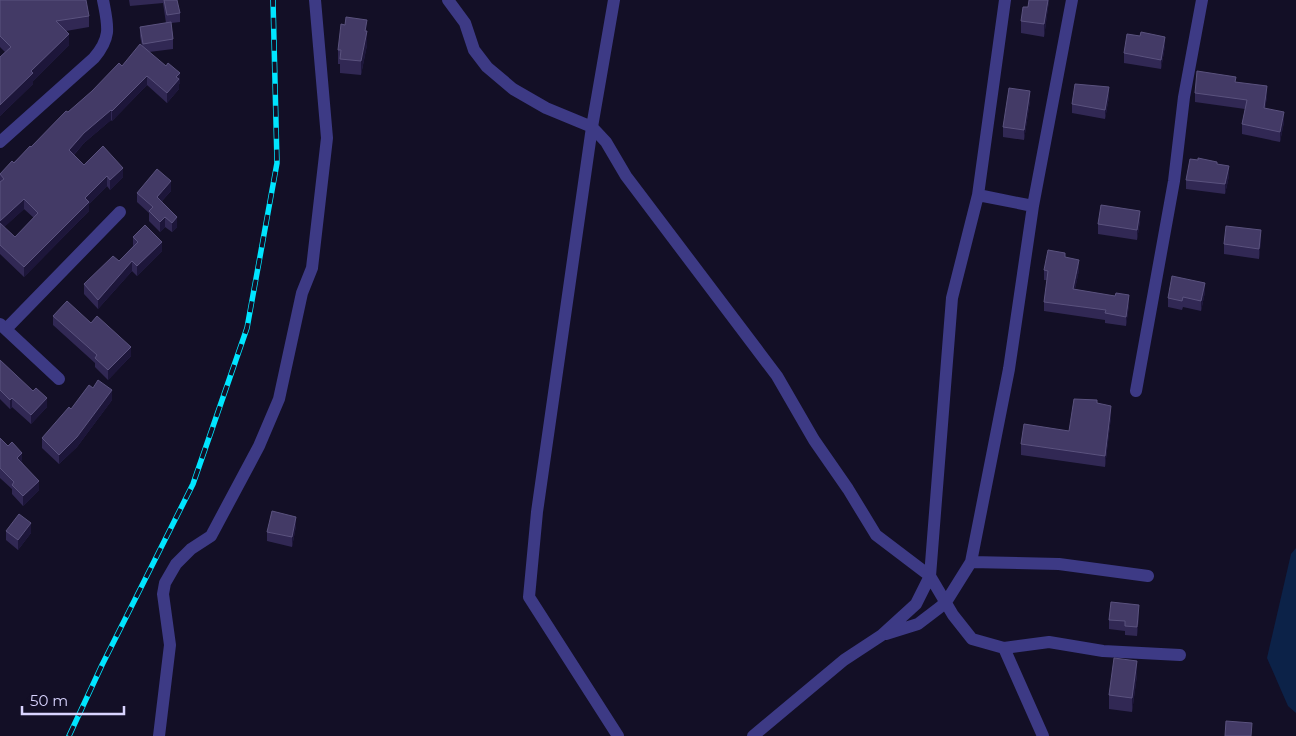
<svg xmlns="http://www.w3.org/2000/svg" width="1296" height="736" font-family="Montserrat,sans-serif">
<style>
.water{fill:#0c2248}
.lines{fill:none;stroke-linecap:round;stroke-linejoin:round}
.minor{stroke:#3d3a85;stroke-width:12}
.rail-casing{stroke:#00e5ff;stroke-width:5.5}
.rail{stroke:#130f26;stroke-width:4;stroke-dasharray:11;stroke-linecap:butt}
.wall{fill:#312854;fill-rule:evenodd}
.shaded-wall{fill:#1d163a}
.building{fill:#433a66;stroke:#5a527e}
</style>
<rect width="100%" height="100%" fill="#130f26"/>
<!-- water -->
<path class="water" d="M1296,548V713L1288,706L1267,658L1291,554Z"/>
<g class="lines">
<!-- minor -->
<path class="minor" d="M448,0L465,23L474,50L487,67L513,89L546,108L592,127L606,142L626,176L777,376L814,440L848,489L876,535L930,576L953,615L972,639L1004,648L1043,736
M614,0L592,127L537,512L529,597L618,736
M0,142L94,58C112,37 108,26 103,0
M978,195L1033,206
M0,324L59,379
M6,329L120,212
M1136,391L1174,181L1184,97L1202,0
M971,562L1059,564L1148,576
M886,634L918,624L939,608L946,602L971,562L1009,369L1033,206L1072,0
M1004,648L1049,642L1103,651L1180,655
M159,736L170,645L163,594L165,583L176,564L191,549L211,536L259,446L279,399L302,293L312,268L327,138L315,0
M753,736L844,660L882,635L916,604L930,576L952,298L978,195L1005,0"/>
<!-- rail casing -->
<g class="rail-casing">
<path id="rail" d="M69,736L102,665L193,484L247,328L277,163L273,0"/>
</g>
<!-- rail -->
<use href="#rail" class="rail"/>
</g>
<!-- wall -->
<path class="wall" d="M0,0L89,16V27L66,31L69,45L33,81V84L0,116V57L5,52L0,47Z
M129,0H177L180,13V22L171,23L173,39V49L149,52L180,83L179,84V89L167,103L147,85L112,121L111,120L84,143L74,155L84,165L123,177L110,190L107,186L89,204V211L24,277L0,254V174L31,147L68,112L122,66L142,46L140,36V27L166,23L163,3L130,6ZM24,209L34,218L15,237L4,227Z
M1049,0L1044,37L1021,33V21L1028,7Z
M367,31V45L361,75L340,73V64H338V50Z
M1165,46L1161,69L1124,63V53Z
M1236,82L1267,96L1265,109L1284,122L1280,142L1242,134V124L1245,109L1195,102V93Z
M1109,97L1105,119L1072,113V104Z
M1030,101L1024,140L1003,137V127Z
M1217,164L1229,176L1225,194L1186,189V180Z
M171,191L162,201L177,227L172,232L165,227L160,232L149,221V213L137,202V193Z
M1140,221L1137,240L1098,234V224Z
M133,237L162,251L137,276L132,271L98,309L84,294V284L119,261L133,246Z
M1261,239L1259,259L1224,254V244Z
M1065,257L1079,270L1075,289L1129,305L1126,326L1105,323V320L1044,311V302L1047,280H1044V270Z
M1205,292L1201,311L1183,307L1182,310L1168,307V298Z
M53,316L91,323L131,356L108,380L95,367V363L53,325Z
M0,360L47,407L31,424L12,407L10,409L0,399Z
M112,400L77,447L59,464L42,448V438L71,409Z
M1097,403L1111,417L1105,467L1021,455V444L1069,431Z
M0,438L22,462L39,490L23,506L12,494V489L0,478Z
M296,526L292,547L267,541V532Z
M6,531L31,533L18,550L6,540Z
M1139,615L1137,636L1125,635V631L1109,629V620Z
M1137,675L1132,712L1109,709V695Z"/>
<!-- shaded-wall -->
<path class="shaded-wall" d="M1048,0H1049V2L1044,37V24Z
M367,20L366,35L367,31V45L361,75V61Z
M69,34V45L33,81V84L0,116V105L31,71Z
M1165,37V46L1161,69V60Z
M180,73V83L179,84V89L167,103V93L176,77Z
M147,76V85L112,121V111Z
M1267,86V96L1264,118V108Z
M1109,87V97L1105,119V110Z
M1030,91V101L1024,140V130Z
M111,110V120L84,143L69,160V150L84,133Z
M1284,112V122L1280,142V132Z
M1229,166V176L1225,194V184Z
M123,168V177L110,190V180Z
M107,176V186L89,204V211L24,277V267L85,198Z
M171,181V191L157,206V197Z
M24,199V209L0,231V221Z
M1140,211V221L1137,240V230Z
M165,217V227L160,232V222Z
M177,217V227L172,232V223Z
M1261,230V239L1259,259V249Z
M162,242V251L137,276V266Z
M1079,260V270L1073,298V289Z
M132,261V271L98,309V300Z
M1205,283V292L1201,311V301Z
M1129,295V305L1126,326V317Z
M131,347V356L108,380V370Z
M112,390V400L77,447L59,464V455Z
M12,398V407L10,409V400Z
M47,398V407L31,424V415Z
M1111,406V417L1105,467V456Z
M22,453V462L17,467V458Z
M39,481V490L23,506V496Z
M296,517V526L292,547V537Z
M31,523V533L18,550V540Z
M1139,605V615L1137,636V627Z
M1137,661V675L1132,712V698Z"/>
<!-- building -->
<path class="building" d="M0,0H86L89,16L56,21L69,34L31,71L33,73L0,105V57L11,47L0,36Z
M164,0H177L180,13L167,15Z
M1029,0H1048L1044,24L1021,21L1023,7H1028Z
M346,17L367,20L365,31H367L361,61L340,59L341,50H338L341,24L345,25Z
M171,22L173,39L143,44L140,27Z
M1141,32L1165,37L1161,60L1124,53L1127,34L1140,36Z
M140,44L166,66L168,63L180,73L176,77L179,79L167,93L147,76L112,111L111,110L84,133L69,150L84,165L103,146L123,168L110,180L107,176L85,198L89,202L24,267L0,245V223L15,237L38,213L24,199L0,221V182L4,179L0,174L12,161L14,163L30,146L31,147L66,111L68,112L92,91L119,63L122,66Z
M1197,71L1236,77L1235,82L1267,86L1264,108L1284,112L1280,132L1242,124L1247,100L1195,93Z
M1075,84L1109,87L1105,110L1072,104Z
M1009,88L1030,91L1024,130L1003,127Z
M1198,158L1217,162V164L1229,166L1225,184L1186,180L1190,159L1198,160Z
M157,169L171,181L157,197L177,217L172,223L165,217L160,222L149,211L153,207L137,193Z
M1101,205L1140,211L1137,230L1098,224Z
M145,225L162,242L137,266L132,261L98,300L84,284L113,256L119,261L138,242L133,237Z
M1226,226L1261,230L1259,249L1224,244Z
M1048,250L1065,253V257L1079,260L1073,289L1115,296L1116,293L1129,295L1126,317L1105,313L1106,310L1044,302L1048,271L1044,270Z
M1172,276L1205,283L1201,301L1183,297L1182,301L1168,298Z
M67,301L91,323L97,316L131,347L108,370L95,358L97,355L53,316Z
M0,360L33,391L36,388L47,398L31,415L12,398L10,400L0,390Z
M98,380L112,390L77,437L59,455L42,438L69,407L71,409L89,385L93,388Z
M1074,399L1097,400V403L1111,406L1105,456L1021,444L1024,424L1069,431Z
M0,438L8,446L12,442L22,453L17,458L39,481L23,496L12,485L14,482L0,468Z
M272,511L296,517L292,537L267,532Z
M19,514L31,523L18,540L6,531Z
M1111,602L1139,605L1137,627L1125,626V621L1109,620Z
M1114,658L1137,661L1132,698L1109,695Z
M1226,721L1252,723L1251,736H1225Z"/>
<!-- scale -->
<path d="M22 706v8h102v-8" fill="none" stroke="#d9d4ff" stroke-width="2.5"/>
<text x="30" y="706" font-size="15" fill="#d9d4ff" stroke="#130f26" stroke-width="4" paint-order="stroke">50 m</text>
</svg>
